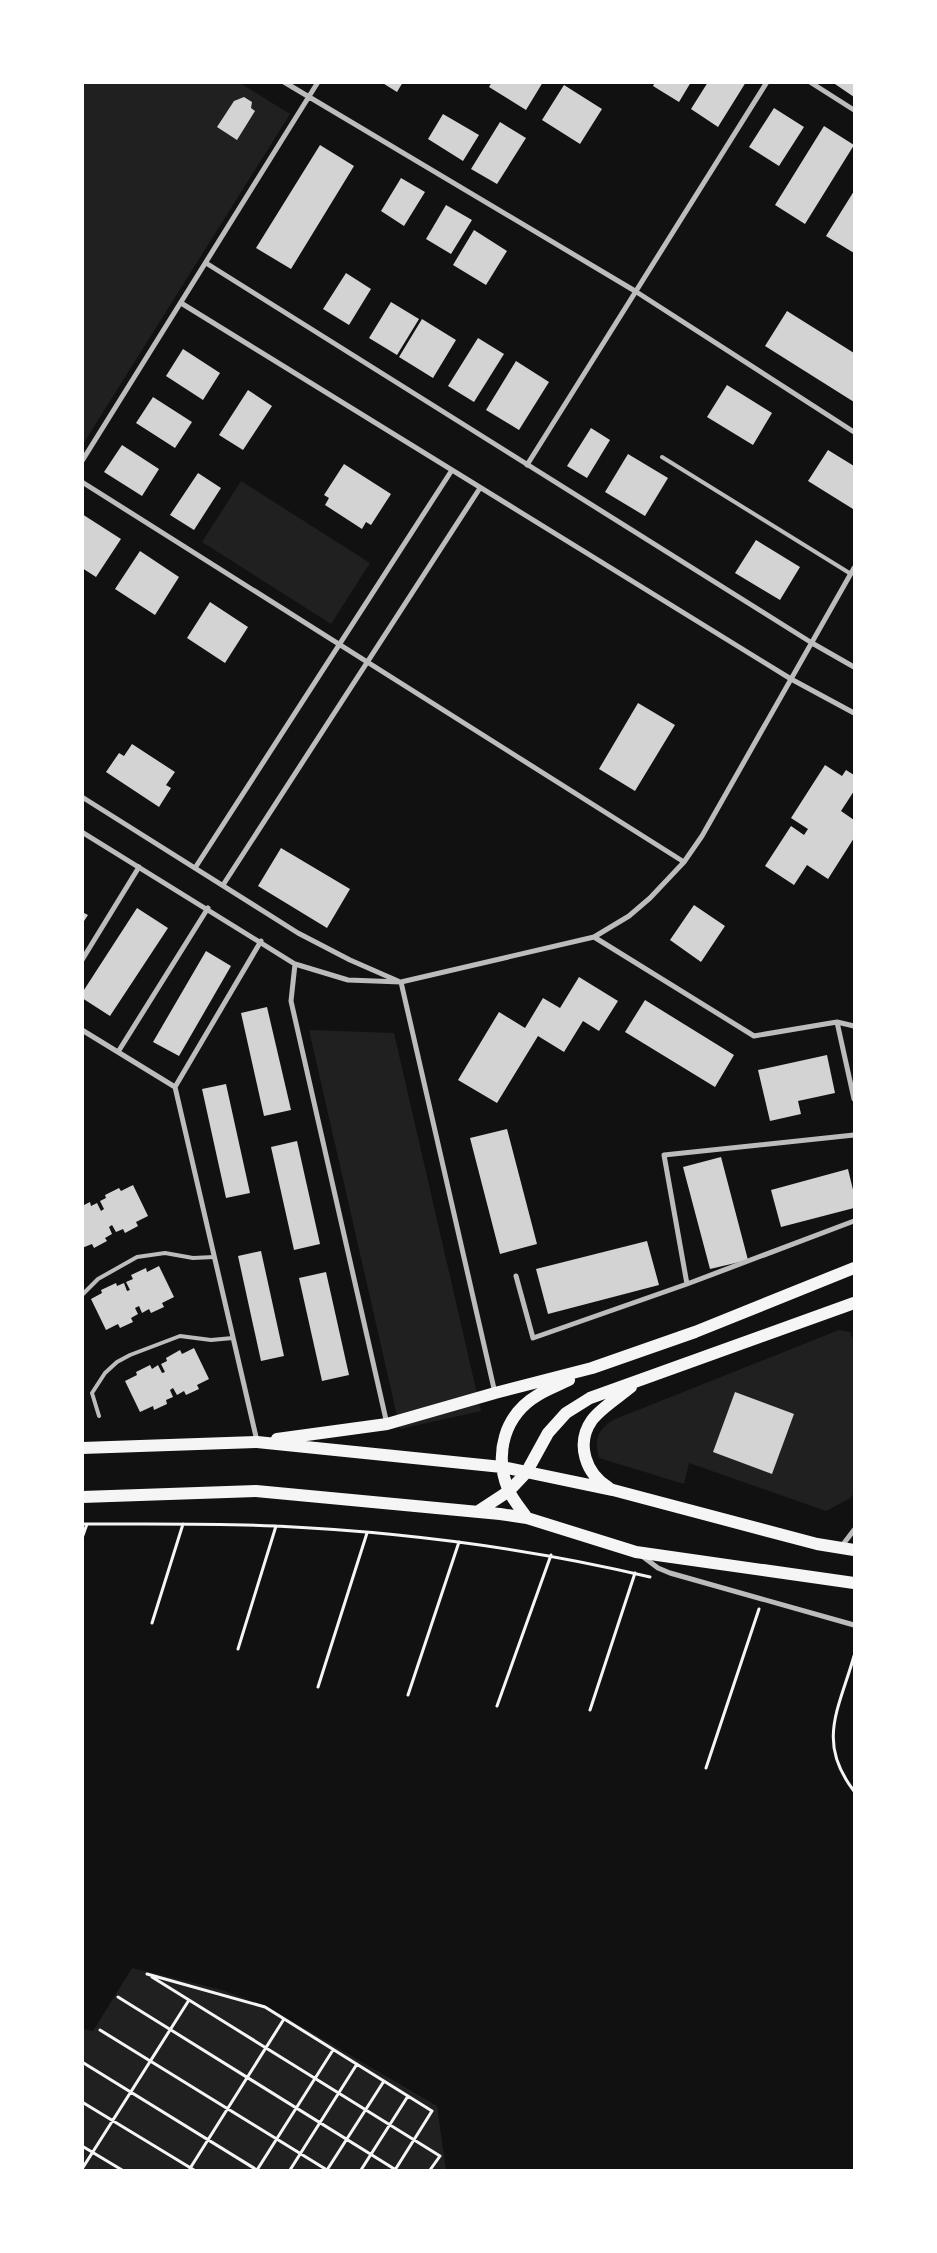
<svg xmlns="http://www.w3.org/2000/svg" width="937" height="2253" font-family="Barlow,sans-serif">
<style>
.green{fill:#202020}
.building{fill:#d3d3d3}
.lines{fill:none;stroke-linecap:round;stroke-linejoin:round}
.path{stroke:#f5f5f5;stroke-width:3}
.service{stroke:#bcbcbc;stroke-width:4}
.minor{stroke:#bcbcbc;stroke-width:5}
.primary{stroke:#f5f5f5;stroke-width:12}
</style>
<rect width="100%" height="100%" fill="#111"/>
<!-- green -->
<path class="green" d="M83,83H240L290,114L83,444Z
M241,481L370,563L331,624L202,542Z
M309,1030L394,1033L481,1411L400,1429Z
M839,1330L850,1332L853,1339L854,1492L851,1498L826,1511L689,1463L684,1484L599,1458C594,1441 597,1430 613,1420Z
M132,1968L222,1990L268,2007L437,2106L446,2170H83V2029L93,2031Z"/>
<!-- building -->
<path class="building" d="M381,82H403L397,92Z
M492,82H543L526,110L489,87Z
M655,82H691L679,102L653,86Z
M708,82H746L718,127L691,109Z
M832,82H854V97Z
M564,85L602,109L580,144L542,120Z
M244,97L252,102L251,108L255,111L237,140L217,127L234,101Z
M774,108L804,127L779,166L749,147Z
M443,114L479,135L463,161L428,139Z
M500,122L526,138L497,184L471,169Z
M824,126L854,145L805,224L775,205Z
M320,145L354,166L291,269L256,248Z
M401,178L425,192L404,226L381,211Z
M854,191V253L826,236Z
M446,205L472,220L451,254L426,239Z
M474,230L507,251L486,285L453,265Z
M346,273L371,289L349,325L323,309Z
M391,302L419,319L397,355L369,338Z
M787,311L854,353V402L765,346Z
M422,319L456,340L433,378L399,357Z
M478,338L504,354L474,402L448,386Z
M183,349L220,373L203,400L166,376Z
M516,361L549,382L519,430L486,410Z
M727,385L772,413L753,445L707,417Z
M248,390L272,406L243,450L219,435Z
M153,397L192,422L175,448L136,423Z
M591,428L610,440L587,478L567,466Z
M122,445L159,469L142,496L104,472Z
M828,450L854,466V505L853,509L808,481Z
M628,454L668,478L645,516L605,492Z
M344,464L391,494L371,525L366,522L362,529L325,505L329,498L324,495Z
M198,473L221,488L194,530L170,515Z
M82,514L121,539L96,577L82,568Z
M756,540L800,567L780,600L735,573Z
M140,551L179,577L155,615L115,589Z
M210,602L248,627L225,663L187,638Z
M638,703L675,725L635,791L599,769Z
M132,744L175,772L166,785L171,788L159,807L106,772L119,753L124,756Z
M825,765L842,776L846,770L854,775V791L841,811L854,820V838L828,879L807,865L794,885L765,866L791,826L804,835L808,829L791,818Z
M281,848L350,889L327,928L258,886Z
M694,905L725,926L701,962L670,940Z
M137,908L168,928L110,1016L82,998V993Z
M82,912L88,915L82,924Z
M206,951L231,966L179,1056L153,1042Z
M579,977L618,1001L599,1031L583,1021L564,1052L538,1036L497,1103L458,1080L499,1012L525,1028L543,998L560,1008Z
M645,1000L734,1055L715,1087L625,1032Z
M267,1007L291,1110L264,1116L241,1013Z
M827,1055L835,1093L798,1101L801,1114L770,1121L758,1070Z
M226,1084L250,1193L226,1198L202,1089Z
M507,1129L537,1244L500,1254L470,1138Z
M297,1141L320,1244L294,1250L271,1147Z
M721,1157L748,1260L710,1269L683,1167Z
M848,1169L854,1194V1208L781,1227L771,1190Z
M133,1185L148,1216L136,1222L138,1226L125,1233L123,1229L116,1232L112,1225L109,1227L112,1234L105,1238L107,1241L94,1248L92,1244L82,1248V1206L90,1202L91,1206L97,1203L101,1211L104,1209L100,1201L106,1198L105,1195L119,1188L121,1191Z
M647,1241L659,1285L548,1314L536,1269Z
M261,1251L284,1356L261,1361L238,1256Z
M159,1266L174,1297L162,1303L164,1307L151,1313L149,1309L142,1313L139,1306L135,1308L138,1314L131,1318L133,1322L120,1328L118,1324L106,1330L91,1299L102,1293L101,1290L116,1283L117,1286L124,1283L127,1291L130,1290L126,1282L133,1279L131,1275L146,1268L147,1272Z
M326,1272L349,1375L322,1381L299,1278Z
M194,1348L209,1379L197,1385L199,1389L186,1395L184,1391L177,1395L173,1388L170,1390L173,1397L166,1400L167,1404L154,1410L153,1406L140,1412L125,1381L137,1375L136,1372L150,1365L152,1369L158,1365L162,1373L165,1372L161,1364L167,1361L166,1358L180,1350L182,1354Z
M735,1392L794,1414L772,1474L713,1452Z"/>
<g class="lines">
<!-- path -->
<path class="path" d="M82,1524C147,1524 211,1523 276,1526C402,1532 528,1548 650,1577
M82,1538L87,1524
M152,1623L183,1524
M238,1649L276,1526
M854,1656C839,1709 816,1742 854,1791
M318,1687L367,1533
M408,1695L459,1542
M497,1706L551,1555
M590,1710L635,1573
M706,1768L759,1609
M147,1974L265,2007L432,2111L395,2170
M152,1977L440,2156L430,2170
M118,1997L396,2170
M100,2030L327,2170
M82,2062L257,2170
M82,2102L194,2170
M82,2146L122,2170
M82,2169L189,2000
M189,2170L284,2019
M257,2170L333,2050
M290,2170L357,2064
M327,2170L384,2081
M361,2170L408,2096"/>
<!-- service -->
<path class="service" d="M662,457L851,574
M82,1295L98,1279L137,1257L165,1253L193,1258L214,1257
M99,1416L92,1393L105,1373L117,1362L130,1355L180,1336L211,1340L233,1338"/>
<!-- minor -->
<path class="minor" d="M284,82L635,291L854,432
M810,82L854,110
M206,263L812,643L854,667
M181,303L791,679L854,713
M82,461L318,82
M527,465L767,82
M82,482L684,862
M82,797L298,933L350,960L398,981
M82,832L295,964L348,980L401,982L594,937L629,916L650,898L684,862L702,836L854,568
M195,868L452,470
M223,885L480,488
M594,937L754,1036L837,1022L854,1026
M82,960L139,867
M295,964L291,1001L387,1424
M401,982L495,1393
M837,1022L854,1099
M82,1030L175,1087L257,1441
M118,1052L208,908
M175,1087L261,941
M516,1276L533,1338L687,1284L854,1221
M687,1284L664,1155L854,1135
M841,1547L854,1530
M642,1556L658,1568L670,1573L854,1625"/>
<!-- primary -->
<path class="primary" d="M277,1439L387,1424L495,1393L592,1368L695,1332L854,1268
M82,1448L257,1442L502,1467L613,1490L817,1544L854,1550
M609,1488C586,1474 575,1444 592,1420C601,1408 619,1397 631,1387
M82,1497L256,1491L500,1514L527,1518L636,1552L854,1583
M477,1512L509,1491L526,1473L548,1433L566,1413L590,1398L854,1303
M527,1518C521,1509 512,1499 508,1489C494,1454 504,1415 538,1395C548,1389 559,1385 569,1380"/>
</g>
<!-- border -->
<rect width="937" height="2253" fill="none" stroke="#ffffff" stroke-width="168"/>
</svg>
